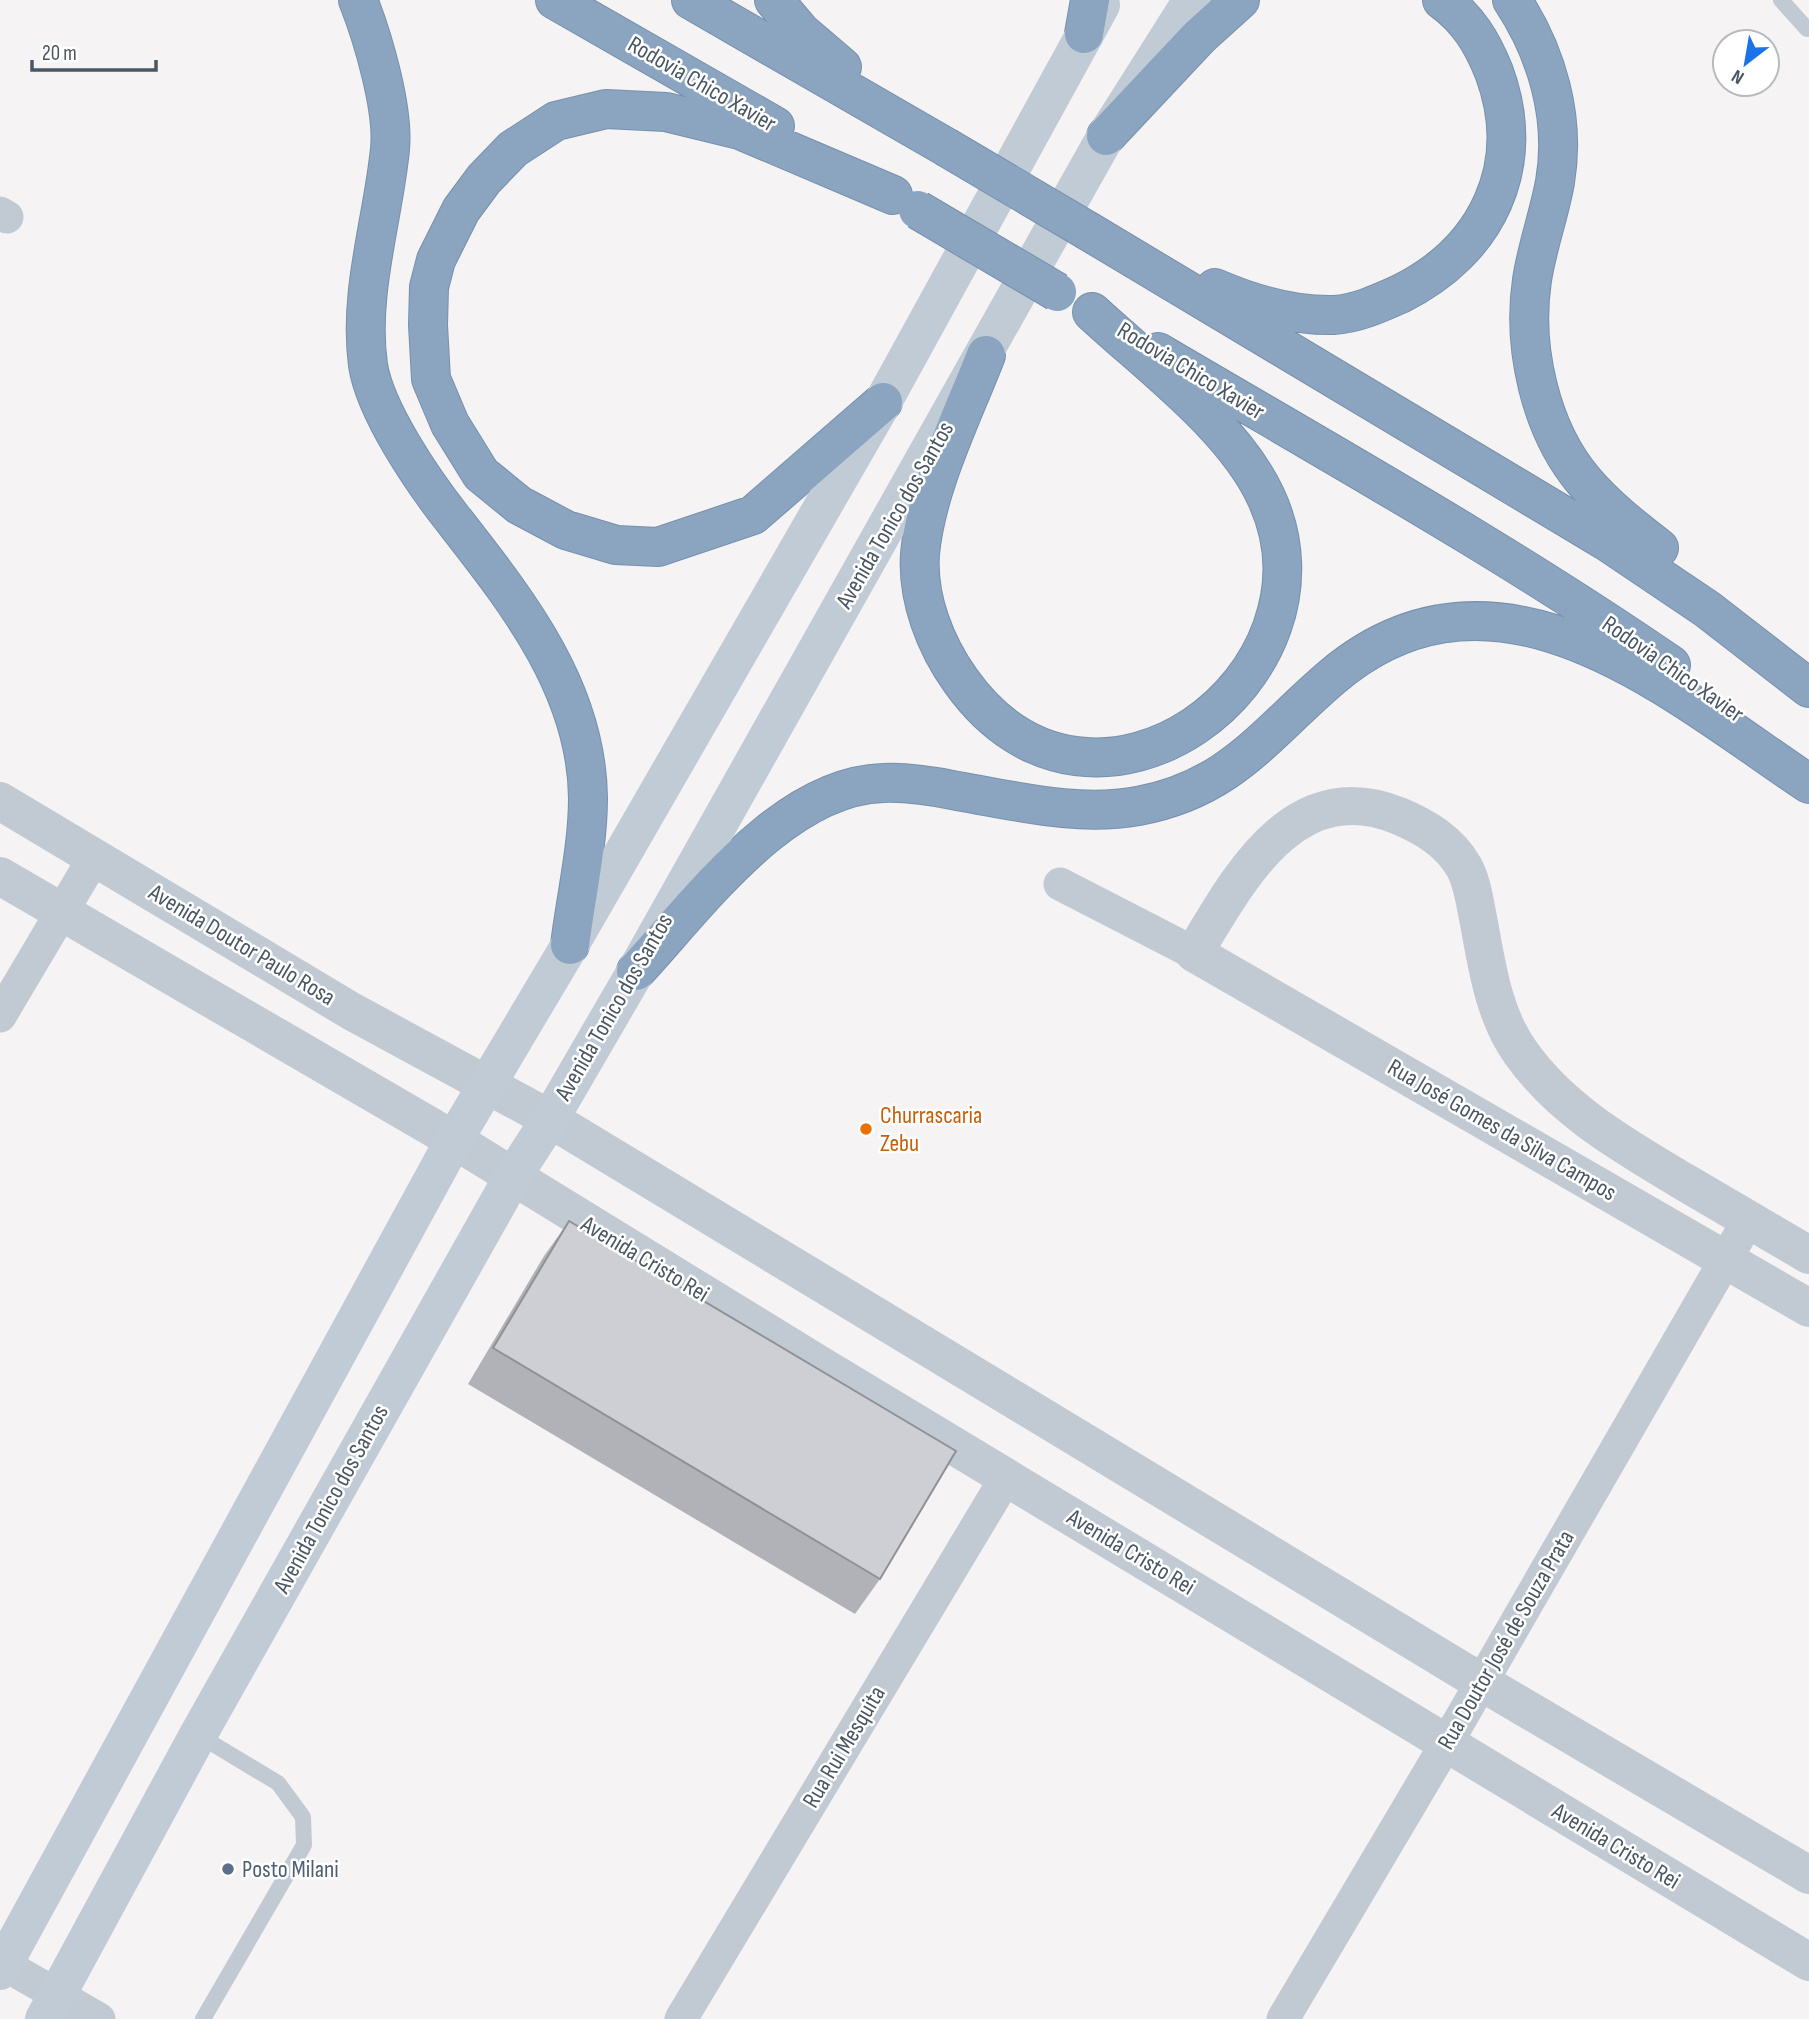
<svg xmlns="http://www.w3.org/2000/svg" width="1809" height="2019" font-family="'Sofia Sans Condensed',sans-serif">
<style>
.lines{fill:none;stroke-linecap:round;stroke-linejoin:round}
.motorway-casing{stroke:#7690ad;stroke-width:40}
.service{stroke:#c1cad2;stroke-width:16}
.minor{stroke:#c1cad2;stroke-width:33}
.tertiary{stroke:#c1cad2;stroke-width:38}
.secondary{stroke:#c1cbd6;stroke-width:38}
.motorway{stroke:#8ba5c1;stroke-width:38}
.motorway-bridge-casing{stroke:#7690ad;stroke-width:40;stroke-linecap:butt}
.motorway-bridge{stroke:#8ba5c1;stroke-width:38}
.wall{fill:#b0b2b7}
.building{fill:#cdcfd5;stroke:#909195;stroke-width:2}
.food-dot{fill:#e8710a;stroke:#fff;stroke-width:2.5}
.service-dot{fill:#5c6f8a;stroke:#fff;stroke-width:2.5}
.labels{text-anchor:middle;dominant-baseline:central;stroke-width:5;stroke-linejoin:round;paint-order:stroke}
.street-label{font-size:24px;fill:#4a5661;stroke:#fff}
.food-label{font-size:24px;fill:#c56008;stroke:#fff;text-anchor:start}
.service-label{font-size:24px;fill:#4e5e75;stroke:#fff;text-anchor:start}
</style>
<rect width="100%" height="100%" fill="#f5f3f3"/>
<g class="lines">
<!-- motorway casing -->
<g class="motorway-casing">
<path id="motorway" d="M358,0C373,38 394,109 390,149C383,220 358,293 368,365C375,411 423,481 452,518C516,600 587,688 588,798C588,846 576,897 570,945
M555,0L775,126
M691,0L946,147
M774,0L801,32L842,67
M1512,0C1547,53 1566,118 1555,182C1549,215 1537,247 1532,280C1522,347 1540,429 1584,481C1606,507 1632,527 1659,548
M1084,34L1090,0
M1106,136L1199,37L1240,0
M1088,231L1606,541L1707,609L1809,688
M1215,288C1252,304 1293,316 1334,315C1356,314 1380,303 1400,294C1487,251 1529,166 1494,72C1482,42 1468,19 1442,0
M1158,352C1331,454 1507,552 1671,665
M986,355C962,417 926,488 920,554C917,598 935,645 961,681C1094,868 1349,675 1266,497C1234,427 1149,365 1092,312
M883,402L753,515L658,547L616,545L566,530L519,505L481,474L450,424L431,379L428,325L429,287L436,260L461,210L484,179L513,149L556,121L606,109L666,112L740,130L893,195
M636,971C699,903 783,786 883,783C908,782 933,786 957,791C1017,801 1077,817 1138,806C1231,789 1266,733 1332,677C1496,538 1669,690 1809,784"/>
</g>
<!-- service -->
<path class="service" d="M1781,0L1807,29
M198,1735L278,1783L303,1817L304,1845L203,2019"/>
<!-- minor -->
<path class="minor" d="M0,213L7,217
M1060,884L1194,953
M0,1016L95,856
M0,1962L99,2019
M681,2019L1007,1476
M1283,2019L1446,1744L1749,1219"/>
<!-- tertiary -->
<path class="tertiary" d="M0,801L351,1011L550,1119L1481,1682L1809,1875
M0,876L454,1140L815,1362L1809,1962
M1809,1255C1766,1230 1724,1205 1681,1180C1623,1145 1561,1110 1521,1053C1494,1016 1487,967 1479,923C1475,905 1473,883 1464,867C1449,841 1425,827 1399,816C1293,773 1239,879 1194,953L1809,1308"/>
<!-- secondary -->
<path class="secondary" d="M0,1971L454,1140L570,945L883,402L1101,5
M44,2019L198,1735L512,1178L550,1119L636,971L1106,136L1192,0"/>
<!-- motorway -->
<use href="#motorway" class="motorway"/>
<!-- motorway-bridge casing -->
<g class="motorway-bridge-casing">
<path id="motorway-bridge" d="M946,147L1088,231
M918,210L1057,292"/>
</g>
<!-- motorway-bridge -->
<use href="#motorway-bridge" class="motorway-bridge"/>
</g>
<!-- wall -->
<path class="wall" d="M569,1221L880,1579L855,1614L468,1384L544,1256Z"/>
<!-- building -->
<path class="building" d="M569,1221L956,1451L880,1579L493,1348Z"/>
<!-- markers -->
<circle class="food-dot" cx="866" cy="1129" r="7"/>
<circle class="service-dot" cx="228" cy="1869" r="7"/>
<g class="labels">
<!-- street labels -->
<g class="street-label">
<text transform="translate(702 84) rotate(30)">Rodovia Chico Xavier</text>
<text transform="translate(1191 371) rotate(31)">Rodovia Chico Xavier</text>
<text transform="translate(895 515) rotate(-60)">Avenida Tonico dos Santos</text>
<text transform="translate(1673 669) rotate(35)">Rodovia Chico Xavier</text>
<text transform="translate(242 945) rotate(31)">Avenida Doutor Paulo Rosa</text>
<text transform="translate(614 1007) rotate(-60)">Avenida Tonico dos Santos</text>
<text transform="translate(1502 1130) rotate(30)">Rua José Gomes da Silva Campos</text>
<text transform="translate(645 1259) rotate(31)">Avenida Cristo Rei</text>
<text transform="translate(331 1499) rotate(-61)">Avenida Tonico dos Santos</text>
<text transform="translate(1131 1552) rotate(31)">Avenida Cristo Rei</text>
<text transform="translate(1506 1640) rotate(-60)">Rua Doutor José de Souza Prata</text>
<text transform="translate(844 1747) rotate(-59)">Rua Rui Mesquita</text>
<text transform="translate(1616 1846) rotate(31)">Avenida Cristo Rei</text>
</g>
<!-- food labels -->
<g class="food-label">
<text x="880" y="1115">Churrascaria<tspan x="880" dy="28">Zebu</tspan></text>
</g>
<!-- service labels -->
<g class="service-label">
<text x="242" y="1869">Posto Milani</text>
</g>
</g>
<!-- north arrow -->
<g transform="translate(1746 63) rotate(211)"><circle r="33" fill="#ffffff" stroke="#b7bbc0" stroke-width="2"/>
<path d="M0-5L12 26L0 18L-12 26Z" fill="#1a73e8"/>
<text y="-10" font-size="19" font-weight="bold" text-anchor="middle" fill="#4a5661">N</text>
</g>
<!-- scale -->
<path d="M32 60v10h124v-10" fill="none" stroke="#4a5661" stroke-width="3.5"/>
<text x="42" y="60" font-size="21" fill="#4a5661" stroke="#ffffff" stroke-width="5" paint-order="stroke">20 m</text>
</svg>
